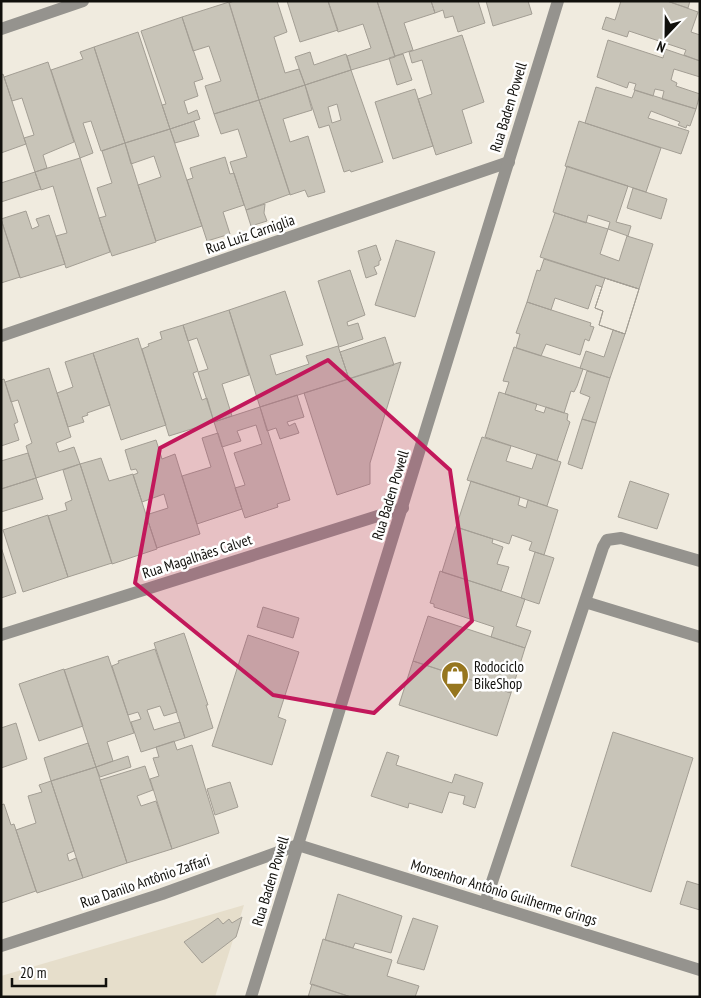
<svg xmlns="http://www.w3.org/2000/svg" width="701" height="998" font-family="'PT Sans Narrow',sans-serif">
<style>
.built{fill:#e6decb}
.building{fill:#c8c4b8;stroke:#a39e94;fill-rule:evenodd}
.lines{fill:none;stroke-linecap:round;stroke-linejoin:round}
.service{stroke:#95938e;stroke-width:12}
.minor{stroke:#95938e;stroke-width:12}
.tertiary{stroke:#95938e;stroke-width:12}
.marked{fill:#c2185b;fill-opacity:0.2;stroke:#c2185b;stroke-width:4;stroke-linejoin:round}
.labels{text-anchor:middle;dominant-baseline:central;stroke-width:5;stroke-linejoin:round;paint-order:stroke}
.street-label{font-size:15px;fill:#11100c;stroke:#fff}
.poi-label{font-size:15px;fill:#11100c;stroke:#fff;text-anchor:start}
</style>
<rect width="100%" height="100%" fill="#f0ebdf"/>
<!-- built -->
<path class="built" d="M244,905L215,997H1V976Z"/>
<!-- building -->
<path class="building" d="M234,1H277L287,32L274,37L285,73L299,69L305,85L259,100L229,3Z
M287,1H328L338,30L300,42Z
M328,1H377L395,57L351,70L347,56L371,48L363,24L338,32Z
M377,1H431L435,13L404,23L413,50L395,56Z
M431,1H478L485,23L458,32L453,16L445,18L443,10L435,13Z
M486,1H528L532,14L493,26Z
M621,1H667L698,12L691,32L700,35V61L684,55L686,50L629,31L627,37L602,29L606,17L615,20Z
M667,1H690L688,8Z
M229,2L259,100L214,114L205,86L221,81L209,46L193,51L182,17Z
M182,17L203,79L194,82L198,96L184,101L188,114L197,110L200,119L170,129L162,105L166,104L141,31Z
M138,32L170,129L125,143L94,47Z
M462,35L484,102L462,110L472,143L436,155L418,99L432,94L422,60L412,63L409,52Z
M608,40L663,58L665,49L700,61V77L674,69L671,80L677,83L676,86L700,94L696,109L662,99L664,91L655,89L653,96L634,90L636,84L629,82L627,88L597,77Z
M94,47L125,143L101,151L91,121L83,123L93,153L80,158L51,70L83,59L80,52Z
M310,52L314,65L346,54L351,70L305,85L295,57Z
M403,54L412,80L397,85L389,58Z
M48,62L74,142L43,155L47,168L35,172L24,138L34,135L22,98L12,101L4,77Z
M351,70L383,162L351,172L350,170L344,172L329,125L319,128L305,85ZM337,104L341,120L332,123L328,107Z
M3,74L26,144L1,153V75Z
M305,85L312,110L283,119L290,142L308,136L325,192L308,197L305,190L290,195L259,100Z
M596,87L632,98L635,90L696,109L690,126L687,125L686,128L678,125L680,122L651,111L648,118L689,131L681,154L585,123Z
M415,89L433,146L393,159L375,102Z
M259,100L290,194L246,210L230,162L247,157L238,129L221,134L214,114Z
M194,121L199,136L175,143L170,129Z
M579,121L661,148L646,192L565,166Z
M170,129L202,226L156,241L138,185L161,177L154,156L131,164L125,143Z
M125,143L156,242L112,256L99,218L106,216L97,188L112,183L102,151Z
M225,157L230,174L234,173L244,205L223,212L230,234L207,241L187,180L193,178L190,168Z
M80,158L110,252L66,268L56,236L67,233L53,186L41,190L35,172Z
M567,166L628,186L616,222L631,226L628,236L608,229L610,222L588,215L586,223L553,212Z
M35,172L41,189L1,202V183Z
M633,188L667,199L661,219L627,208Z
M265,204L264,213L267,221L251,226L246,210Z
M26,211L32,229L39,226L36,219L49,215L65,264L20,278L1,219Z
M555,213L608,229L600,254L619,261L627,236L653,244L639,289L540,257Z
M1,219L20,277L1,283Z
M396,240L435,252L415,317L375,305Z
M376,245L381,260L379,261V265L374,267L377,274L366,278L358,251Z
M544,259L639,289L625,334L599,325L603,311L595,308L602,287L596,285L588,309L555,298L551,310L527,302L537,270L540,271Z
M350,270L365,315L347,322L348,326L358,323L363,339L339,347L318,281Z
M605,278L639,289L625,334L599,325L603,311L595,308Z
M285,291L303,345L270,355L276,375L309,364L306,356L338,346L349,379L260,407L229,310Z
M527,302L591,323L590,326L594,327L589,341L585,339L580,355L546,344L541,356L516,348L520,334L516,333Z
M229,310L249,375L222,384L232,416L214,422L198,372L208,369L197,338L188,341L183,325Z
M183,325L198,371L193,373L202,400L207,398L214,422L169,436L142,349L149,346L148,344L162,339L160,332Z
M613,330L625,334L610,378L580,368L586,351L604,357Z
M385,337L394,365L349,379L340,352Z
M138,338L166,425L121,440L93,353Z
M514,347L583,369L577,386L574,392L571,391L564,413L505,394L509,382L503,381Z
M93,353L110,405L87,413L88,415L82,417L84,422L68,427L57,393L73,387L65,362Z
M401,362L370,463V484L337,495L304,393Z
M49,368L71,437L56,443L59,452L74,447L80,464L36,478L26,446L32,443L18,400L11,402L5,382Z
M587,371L610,378L596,423L582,419L590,397L580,393Z
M4,379L18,422L14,424L19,440L1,446V380Z
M499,392L537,404L535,410L544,413L546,407L568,414L567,420L570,422L557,461L485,437Z
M297,395L304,417L287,422L289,426L295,423L299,433L280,439L276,428L267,431L260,407Z
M260,407L290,500L277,504L278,507L245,518L235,488L245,485L234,453L262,444L256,425L237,431L241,441L222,447L214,422Z
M582,419L596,423L582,469L568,464Z
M218,433L242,509L197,524L182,476L211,467L202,438Z
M482,437L511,446L506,461L532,469L537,454L561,462L547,506L467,480Z
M156,440L162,459L175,454L200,534L157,548L146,515L168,508L164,494L142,502L133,475L138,473L136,469L131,470L125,450Z
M28,453L36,478L1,489V461Z
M101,458L109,481L133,474L157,549L112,564L80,464Z
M80,464L112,563L68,577L48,516L67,510L65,503L72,500L63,470Z
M36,478L43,499L1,512V489Z
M471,481L520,497L518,505L526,508L528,500L558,510L544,555L529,550L532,542L512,535L509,544L456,527Z
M630,481L669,494L657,529L618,517Z
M48,515L68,577L23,592L3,530Z
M456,527L493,539L492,543L503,547L497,564L509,567L501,591L442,572Z
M1,547L16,593L1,598Z
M535,552L554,558L539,604L521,598Z
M440,571L525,599L516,626L531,631L525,648L491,637L494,627L434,607V604L430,603Z
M263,607L299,618L293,638L257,627Z
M428,616L525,648L511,693L413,661Z
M184,633L208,705H206L213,728L185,738L154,643Z
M248,635L299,652L278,717L286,720L272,765L212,746Z
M155,649L177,712L164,716L160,706L147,710L154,730L180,722L185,738L141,752L131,722L141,719L138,712L128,715L112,666L119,663L118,661Z
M108,656L134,733L107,742L113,761L96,767L64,670Z
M413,661L511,693L497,736L399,705Z
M64,669L83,726L39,741L19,684Z
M16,723L27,759L1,768V728Z
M613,732L693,758L651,892L571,866Z
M174,741L177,750L192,745L219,833L172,849L150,779L159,776L153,758L159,757L156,747Z
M88,743L96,767L51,781L44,758Z
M387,752L399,756L396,765L452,783L455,774L483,783L475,808L463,804L465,796L449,792L442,813L409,803L408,808L371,796Z
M128,756L131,767L100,777L96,767Z
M145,766L153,790L137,796L141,806L156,801L172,849L127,863L100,780Z
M96,767L127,863L83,878L51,781Z
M51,781L74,851L67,854L69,861L76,858L83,878L37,893L16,830L36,823L28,796L42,792L39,785Z
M230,782L238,807L215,815L207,789Z
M4,804L11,825L14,824L36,891L1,903V805Z
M687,881L700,885V910L680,904Z
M338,894L402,916L391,953L355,943L353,948L325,940Z
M242,917L236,937L202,963L184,942L218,918L223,924L229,919L232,923Z
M413,918L438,926L424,970L397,963Z
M323,939L392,960L387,976L419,986L415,997H351L310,984Z
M312,984L351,997H308Z"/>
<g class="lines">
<!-- service -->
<path class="service" d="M585,602L700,637
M485,903L603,547L607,540L621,538L700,561"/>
<!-- minor -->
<path class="minor" d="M1,29L83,1
M1,336L509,162
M1,635L403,508
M1,946L162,894L298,845L700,970"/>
<!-- tertiary -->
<path class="tertiary" d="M251,997L558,1"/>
</g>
<!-- marked area -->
<path class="marked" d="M328,360L450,470L472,621L374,713L273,695L135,583L160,448Z"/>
<!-- icons -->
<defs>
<g id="shop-pin" transform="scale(1.4375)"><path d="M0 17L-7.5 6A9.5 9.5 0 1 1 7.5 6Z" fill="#96761f" stroke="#fff"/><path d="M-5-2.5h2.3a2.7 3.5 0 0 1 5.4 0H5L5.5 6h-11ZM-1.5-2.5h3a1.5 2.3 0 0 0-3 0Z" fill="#fff"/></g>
</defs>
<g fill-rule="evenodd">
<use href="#shop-pin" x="455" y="675"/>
</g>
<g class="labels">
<!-- street labels -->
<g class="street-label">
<text transform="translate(508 107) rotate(-73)">Rua Baden Powell</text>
<text transform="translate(250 234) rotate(-19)">Rua Luiz Carniglia</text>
<text transform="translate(390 495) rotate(-73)">Rua Baden Powell</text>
<text transform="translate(197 556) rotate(-18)">Rua Magalhães Calvet</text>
<text transform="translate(145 881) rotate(-19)">Rua Danilo Antônio Zaffari</text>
<text transform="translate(270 881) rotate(-73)">Rua Baden Powell</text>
<text transform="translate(504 892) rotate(17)">Monsenhor Antônio Guilherme Grings</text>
</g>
<!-- poi labels -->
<g class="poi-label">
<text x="474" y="666">Rodociclo<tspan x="474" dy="17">BikeShop</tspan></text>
</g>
</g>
<!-- border -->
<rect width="701" height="998" fill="none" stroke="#11100c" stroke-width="5"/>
<!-- north arrow -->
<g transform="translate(666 35) rotate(202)" stroke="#ffffff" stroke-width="4" paint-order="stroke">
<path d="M0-4L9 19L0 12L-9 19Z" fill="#11100c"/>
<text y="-8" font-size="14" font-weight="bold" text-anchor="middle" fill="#11100c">N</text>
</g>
<!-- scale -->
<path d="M12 978v8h94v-8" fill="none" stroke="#11100c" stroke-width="2.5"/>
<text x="20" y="978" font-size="15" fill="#11100c" stroke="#ffffff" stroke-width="4" paint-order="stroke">20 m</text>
</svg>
